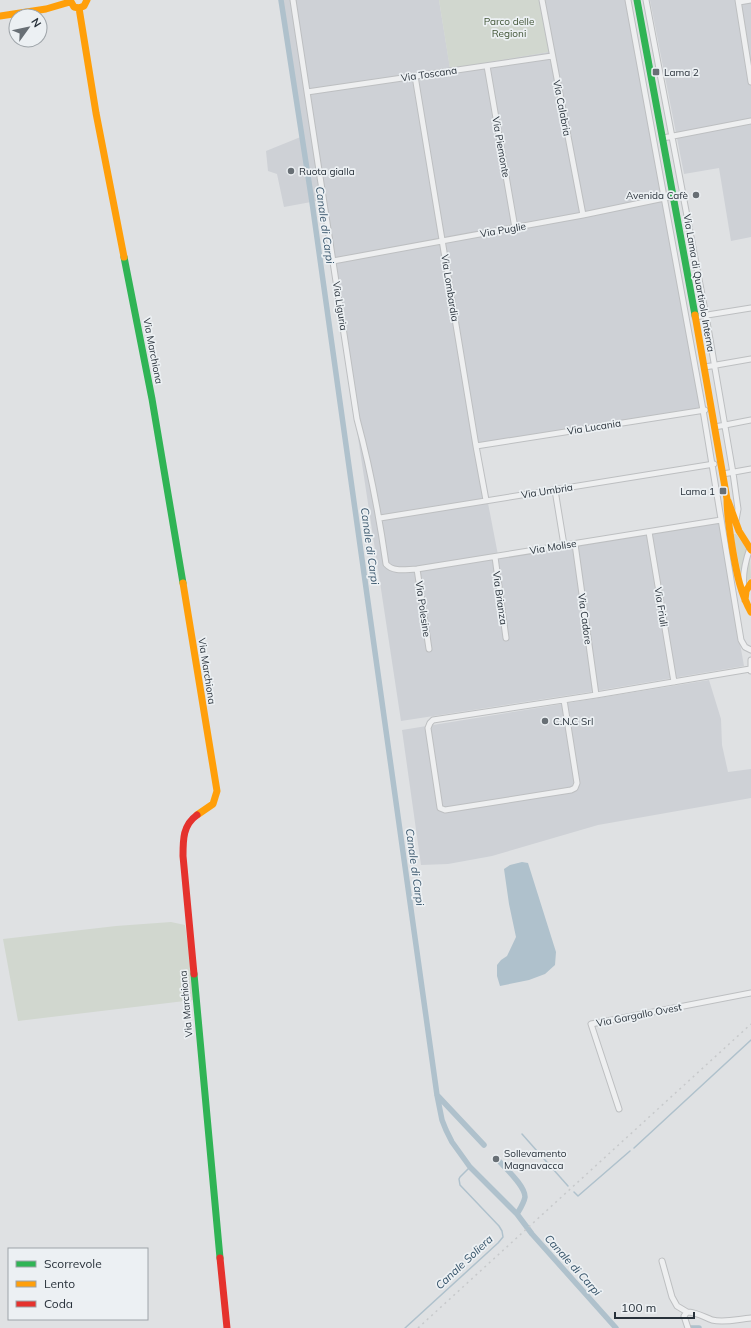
<svg xmlns="http://www.w3.org/2000/svg" width="751" height="1328" font-family="Mulish,sans-serif">
<style>
.built{fill:#ced1d6}
.green{fill:#d1d7cf}
.water{fill:#afc1cc}
.lines{fill:none;stroke-linecap:round;stroke-linejoin:round}
.stream{stroke:#afc1cc;stroke-width:1.5}
.canal{stroke:#afc1cc;stroke-width:5.5}
.street-casing{stroke:#bdbfc1;stroke-width:7}
.street{stroke:#eeeff0;stroke-width:5}
.fast{stroke:#30b455;stroke-width:7}
.slow{stroke:#ff9f0a;stroke-width:7}
.jam{stroke:#e5322d;stroke-width:7}
.rail{stroke:#c7c9cb;stroke-width:1.5;stroke-dasharray:2 4;stroke-linecap:butt}
.poi-dot{fill:#686f75;stroke:#ecf0f3;stroke-width:1.5}
.labels{text-anchor:middle;dominant-baseline:central;stroke-width:3.5;stroke-linejoin:round;paint-order:stroke}
.park-label{font-size:10px;fill:#415537;stroke:#ecf0f3}
.poi-label{font-size:10px;fill:#28313a;stroke:#ecf0f3;text-anchor:start}
.street-label{font-size:10px;fill:#28313a;stroke:#ecf0f3}
.water-label{font-size:11px;font-style:italic;fill:#37546a;stroke:#ecf0f3}
</style>
<rect width="100%" height="100%" fill="#dfe1e3"/>
<!-- built -->
<path class="built" d="M283,0H439L450,68L554,51L545,0H628L700,408L477,446L498,555L708,520L718,519L744,666L590,692L401,721L322,200L284,207L277,174L268,171L266,151L303,136Z
M650,0H751V237L731,241L719,168L684,174Z
M709,680L721,719L722,745L728,772L751,769V798L598,825L492,856L448,864L421,865L402,730Z"/>
<!-- green -->
<path class="green" d="M439,0H545L554,51L450,69Z
M733,534H736L747,549L741,573Z
M750,553L751,578L746,582L745,574Z
M171,922L185,925L195,997L193,1000L18,1021L3,939L116,926Z"/>
<!-- water -->
<path class="water" d="M522,862L528,863L556,952L555,965L545,974L529,980L500,986L497,976V965L501,960L507,956L516,937L509,904L504,869L510,865Z"/>
<g class="lines">
<!-- stream -->
<path class="stream" d="M522,1134L568,1186
M634,1148L751,1040
M574,1192L578,1196L630,1151
M405,1328L498,1243L503,1237L502,1231L499,1226L460,1185L459,1179L460,1177L470,1167"/>
<!-- canal -->
<path class="canal" d="M281,0L312,202L437,1095L442,1120L446,1130L452,1142L470,1167L517,1214L532,1234L616,1328
M437,1095L484,1145
M500,1162C507,1170 525,1186 525,1197C524,1203 520,1209 517,1214
M690,1328H699"/>
<!-- street casing -->
<g class="street-casing">
<path id="street" d="M293,0L357,419C370,467 379,515 386,564C394,573 407,569 417,569L721,520
M542,0L583,215
M628,0L703,410L741,640L745,647L751,650
M646,0L706,316L733,473L738,509L736,520
M738,0L751,82
M739,2L751,0
M487,66L515,228
M415,76L476,446L486,500
M307,92L552,56
M663,138L751,121
M333,261L583,215L674,196
M695,317L751,308
M705,367L751,359
M715,427L751,420
M476,446L705,410
M723,474L751,469
M555,490L564,545
M380,518L714,464
M649,532L674,682
M575,544L596,695
M495,557L506,638
M417,569L429,649
M744,589C742,575 745,562 750,548
M751,671V660
M564,700L577,783L575,788L571,790L445,810L440,808L428,728L430,723L433,720L596,695L750,669
M619,1109L591,1024L751,993
M662,1261L672,1297L677,1306L687,1312
M688,1328L684,1316L687,1312C696,1312 704,1317 712,1320C725,1323 738,1319 751,1318"/>
</g>
<!-- street -->
<use href="#street" class="street"/>
<!-- fast -->
<path class="fast" d="M637,0L695,315
M124,257L152,399L183,583
M194,974L220,1258"/>
<!-- slow -->
<path class="slow" d="M70,0L74,7L79,8L84,6L87,0
M79,8L96,113L124,257
M0,16L46,9L70,2
M695,315L727,499C727,517 730,534 733,552C737,574 740,592 751,612
M728,501L739,531L751,550
M183,583L217,791L213,804L197,815
M745,600L746,591L751,583"/>
<!-- jam -->
<path class="jam" d="M194,974L183,856C183,839 183,825 197,815
M220,1258L227,1328"/>
<!-- rail -->
<path class="rail" d="M418,1328L751,1024"/>
</g>
<!-- markers -->
<g class="poi-dot">
<rect x="652" y="68" width="8" height="8" rx="2"/>
<circle cx="291" cy="171" r="4"/>
<circle cx="696" cy="195" r="4"/>
<rect x="719" y="487" width="8" height="8" rx="2"/>
<circle cx="545" cy="721" r="4"/>
<circle cx="496" cy="1159" r="4"/>
</g>
<g class="labels">
<!-- park labels -->
<g class="park-label">
<text x="509" y="21">Parco delle<tspan x="509" dy="12">Regioni</tspan></text>
</g>
<!-- poi labels -->
<g class="poi-label">
<text x="664" y="72">Lama 2</text>
<text x="299" y="171">Ruota gialla</text>
<text x="688" y="195" text-anchor="end">Avenida Cafè</text>
<text x="715" y="491" text-anchor="end">Lama 1</text>
<text x="553" y="721">C.N.C Srl</text>
<text x="504" y="1153">Sollevamento<tspan x="504" dy="12">Magnavacca</tspan></text>
</g>
<!-- street labels -->
<g class="street-label">
<text transform="translate(429 74) rotate(-8)">Via Toscana</text>
<text transform="translate(562 108) rotate(79)">Via Calabria</text>
<text transform="translate(501 147) rotate(80)">Via Piemonte</text>
<text transform="translate(503 230) rotate(-10)">Via Puglie</text>
<text transform="translate(699 283) rotate(80)">Via Lama di Quartirolo Interna</text>
<text transform="translate(450 288) rotate(81)">Via Lombardia</text>
<text transform="translate(340 306) rotate(81)">Via Liguria</text>
<text transform="translate(153 351) rotate(79)">Via Marchiona</text>
<text transform="translate(594 427) rotate(-9)">Via Lucania</text>
<text transform="translate(547 491) rotate(-9)">Via Umbria</text>
<text transform="translate(553 547) rotate(-9)">Via Molise</text>
<text transform="translate(500 598) rotate(82)">Via Brianza</text>
<text transform="translate(661 607) rotate(81)">Via Friuli</text>
<text transform="translate(423 609) rotate(82)">Via Polesine</text>
<text transform="translate(585 619) rotate(82)">Via Cadore</text>
<text transform="translate(207 671) rotate(81)">Via Marchiona</text>
<text transform="translate(186 1004) rotate(-95)">Via Marchiona</text>
<text transform="translate(639 1015) rotate(-11)">Via Gargallo Ovest</text>
</g>
<!-- water labels -->
<g class="water-label">
<text transform="translate(325 225) rotate(82)">Canale di Carpi</text>
<text transform="translate(370 546) rotate(82)">Canale di Carpi</text>
<text transform="translate(415 867) rotate(82)">Canale di Carpi</text>
<text transform="translate(464 1262) rotate(-43)">Canale Soliera</text>
<text transform="translate(573 1265) rotate(48)">Canale di Carpi</text>
</g>
</g>
<!-- legend -->
<rect x="8" y="1248" width="140" height="72" fill="#ecf0f3" stroke="#9ea4a9"/>
<rect x="16" y="1261" width="20" height="6" fill="#30b455" stroke="#9ea4a9"/>
<text x="44" y="1268" font-size="12" fill="#28313a">Scorrevole</text>
<rect x="16" y="1281" width="20" height="6" fill="#ff9f0a" stroke="#9ea4a9"/>
<text x="44" y="1288" font-size="12" fill="#28313a">Lento</text>
<rect x="16" y="1301" width="20" height="6" fill="#e5322d" stroke="#9ea4a9"/>
<text x="44" y="1308" font-size="12" fill="#28313a">Coda</text>
<!-- north arrow -->
<g transform="translate(28 28) rotate(57)"><circle r="19" fill="#ecf0f3" stroke="#9ea4a9"/>
<path d="M0-3L7 15L0 10L-7 15Z" fill="#686f75"/>
<text y="-6" font-size="11" font-weight="bold" text-anchor="middle" fill="#28313a">N</text>
</g>
<!-- scale -->
<path d="M615 1312v6h79v-6" fill="none" stroke="#28313a" stroke-width="2"/>
<text x="621" y="1312" font-size="12" fill="#28313a" stroke="#ecf0f3" stroke-width="3" paint-order="stroke">100 m</text>
</svg>
